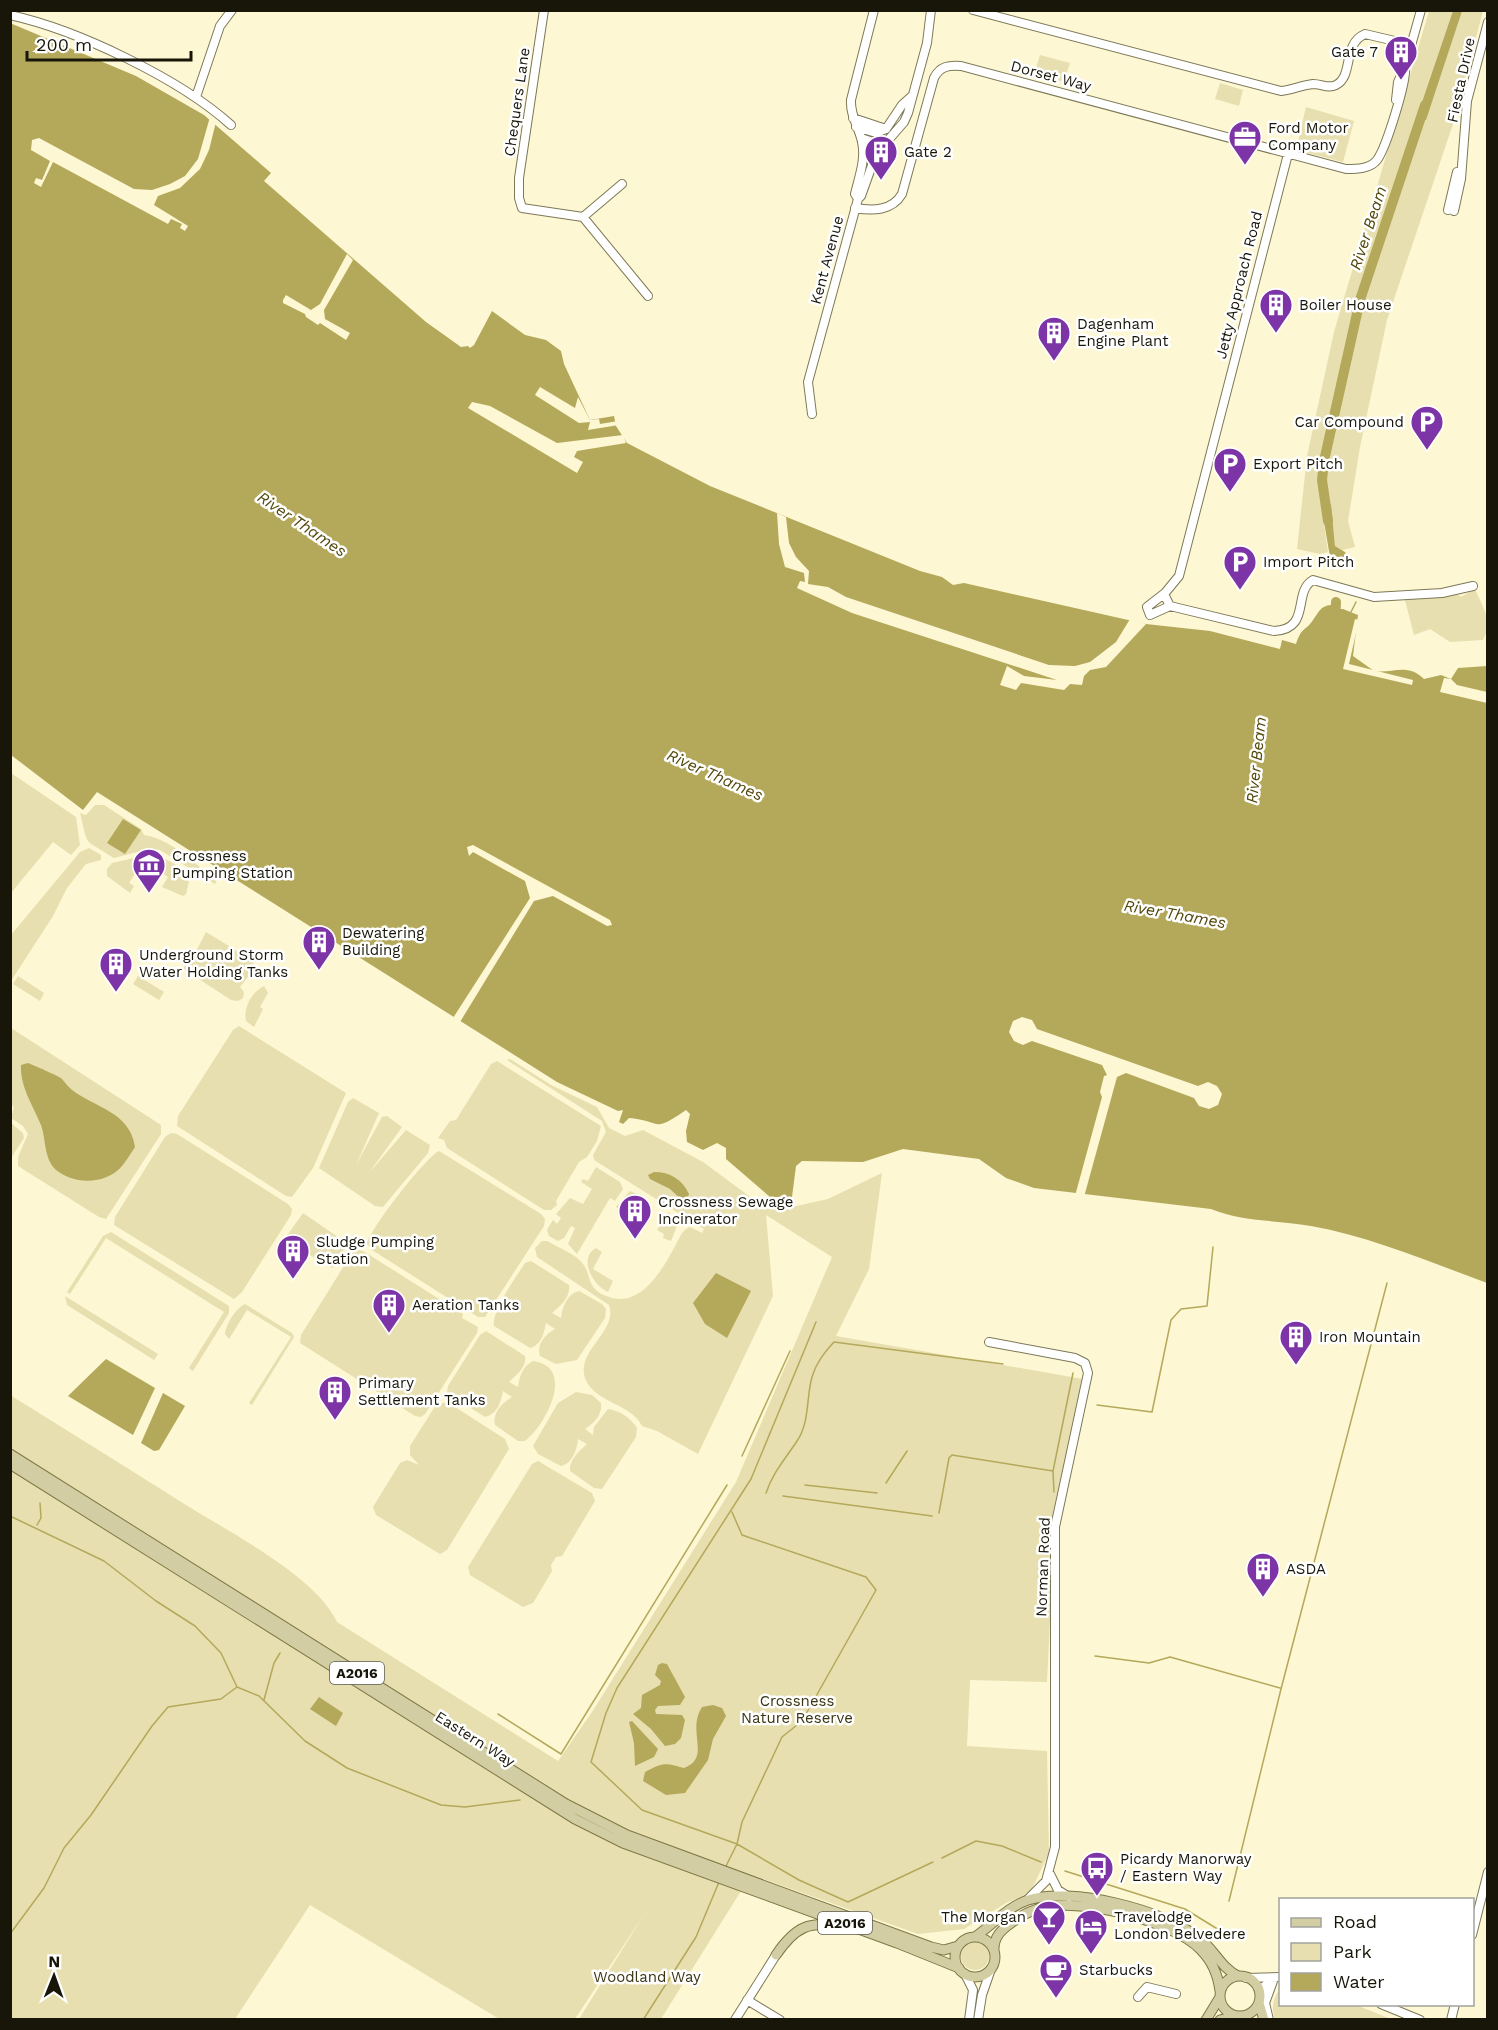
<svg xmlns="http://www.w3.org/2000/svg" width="1498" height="2030" font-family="'Work Sans',sans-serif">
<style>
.green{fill:#e7dfaf}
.water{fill:#b4a85a}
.pier{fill:#fdf7d3}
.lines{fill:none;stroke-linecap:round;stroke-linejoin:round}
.stream{stroke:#b4a85a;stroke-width:1.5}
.river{stroke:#b4a85a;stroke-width:10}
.minor-casing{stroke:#7d7857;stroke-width:10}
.major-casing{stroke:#7f7745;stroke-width:11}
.minor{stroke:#fff;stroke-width:8}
.major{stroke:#d3cda3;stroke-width:9}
.labels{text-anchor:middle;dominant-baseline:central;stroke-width:5;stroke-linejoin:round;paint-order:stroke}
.shield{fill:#fff;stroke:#5d5c53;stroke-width:1.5}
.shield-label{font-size:14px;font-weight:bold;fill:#181609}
.poi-label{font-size:15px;fill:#181609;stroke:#fff;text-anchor:start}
.street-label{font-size:15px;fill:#181609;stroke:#fff}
.park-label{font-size:15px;fill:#393411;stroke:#fff}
.water-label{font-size:16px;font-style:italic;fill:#52480a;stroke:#fff}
</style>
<rect width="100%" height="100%" fill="#fdf7d3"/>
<!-- green -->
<path class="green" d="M1429,11H1483L1453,124L1387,320L1360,447L1348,521L1355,547L1342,550L1335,546L1331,504L1322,510L1328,552L1320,554L1297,549L1307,456L1334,332Z
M1040,55L1070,63L1064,82L1034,74Z
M1220,83L1243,90L1239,106L1215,99Z
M1306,107L1354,121L1343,162L1296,150Z
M1475,589C1483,607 1493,622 1483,640L1450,642L1430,629L1414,635L1405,600L1456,593L1461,597Z
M11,773L76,817L80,845L71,855L53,842L11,893Z
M95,805H104L141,829L144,835C160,837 182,851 195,863C204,871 205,875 218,878L215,884L160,850L149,849L114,858C82,837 89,849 80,813L86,815Z
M89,848L101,855V860L86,864L67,888L53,916L11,981V935L80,852Z
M147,855L160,856L176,865L172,873L189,881L186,894L183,896L162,887L168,877L152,867L145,877L136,872L129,883L134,886L130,893L107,876V869L112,863Z
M206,932L229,946L222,960L230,947L254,962L252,966L254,969L240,987L244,992L243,998L238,1001L231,1000L182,968L190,963Z
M18,976L44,993L40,1001L13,984Z
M138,976L164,992L159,1000L133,984Z
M264,986L268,993L260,1007L263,1009L254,1027L246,1021C243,1008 252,992 264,986Z
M239,1026L346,1093L313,1168L292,1197L286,1196L177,1126L178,1116L233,1030Z
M11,1028L161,1125V1134L106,1219L99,1217L18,1166V1157L28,1134L23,1126L11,1118L14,1107L10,1104Z
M510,1059L551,1085L597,1107L609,1128L625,1136L643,1130L703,1162L765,1208L783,1209L828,1199L882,1173L869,1269L836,1336L1083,1379L1054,1537L1047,1682L970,1680L967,1746L1047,1751L1049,1853L1030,1893L1006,1903L964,1929L918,1934L626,1830L569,1801L11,1450L10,1395C69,1432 128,1468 186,1505C229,1532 317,1577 337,1622L558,1761L592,1712L736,1482L832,1257L766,1215L773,1296L698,1454L657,1431L642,1426C631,1403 594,1403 585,1378C576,1350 618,1332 609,1305L537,1257L535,1248L542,1241H547C557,1247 576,1254 583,1264C592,1276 586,1288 606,1296C639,1310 661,1272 674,1248C679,1240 681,1230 690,1227L702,1233L704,1229L594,1160L593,1155L606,1132L602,1121L507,1060Z
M497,1061L601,1126L597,1141L587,1157L579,1162L556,1201L557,1205L551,1210H544L447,1148L444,1140L438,1138L450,1121L456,1120L491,1064Z
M353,1098L379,1113L356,1165L382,1117L387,1116L402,1127L369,1173L406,1130L430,1145L428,1153L383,1207L375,1206L319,1168L348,1102Z
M11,1123L23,1133L24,1138L11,1158Z
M171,1133L177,1134L288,1204L292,1209L291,1215L242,1292L234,1299L114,1225L115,1217L165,1137Z
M439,1151L541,1214L545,1219L544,1226L485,1317H478L372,1250L367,1244C369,1230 425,1158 439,1151Z
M596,1167L620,1182L623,1189L615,1201L610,1198L577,1254L568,1244L575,1228L571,1226L564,1238L558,1241L549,1236L547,1230L553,1220L557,1224L561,1218L556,1214L570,1198L583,1204L592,1189L581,1182L583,1179L588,1181Z
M630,1191L647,1199L638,1213L631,1208L625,1214L616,1207Z
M668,1212L679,1221L671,1241L663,1238L664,1234L657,1230Z
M303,1213L348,1244L332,1268L286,1241V1237Z
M111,1232L229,1306V1313L193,1371L189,1368L224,1312L106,1238L70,1294L67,1292L103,1236Z
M596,1248L602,1252L593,1269L613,1281L608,1292C594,1286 577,1259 596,1248Z
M357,1250L363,1251L463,1314L462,1318L478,1327L477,1333L425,1414L421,1417L415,1416L300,1343L301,1335L352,1253Z
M531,1261L569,1285C571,1298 559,1307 552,1313L561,1318C562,1308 567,1294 579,1291L602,1304L606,1309L605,1318L577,1360L556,1364L540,1356C536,1344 546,1334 555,1329L546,1323C544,1332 542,1345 530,1348L494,1326C491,1312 516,1277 525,1263Z
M65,1296L158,1354L154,1360L67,1305Z
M245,1304L292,1333L294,1337L252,1405L249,1403L291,1337L247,1310L229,1339L225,1334C226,1324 236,1308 245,1304Z
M486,1331L525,1356C527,1368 516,1375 509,1382L518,1387C519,1377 523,1366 533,1361C577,1367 545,1426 525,1441H518L495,1425C492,1413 503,1402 512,1397L503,1391C501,1401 498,1414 485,1417L447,1393L448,1386L480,1335Z
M576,1392L592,1395L601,1403C603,1415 593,1424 585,1429L593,1435L594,1427L608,1409C619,1410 632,1419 637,1428L636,1437L602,1489L594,1488L570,1471C569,1459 580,1451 587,1444L578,1439C577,1449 573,1463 561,1466L538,1454L533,1446L558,1403Z
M447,1402L505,1439L509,1449L447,1550L440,1554L376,1515L373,1507L400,1463L407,1460L419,1465L410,1455V1446L436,1405Z
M538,1461L592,1493L595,1501L562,1556L556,1557L551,1565L552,1571L533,1603L523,1607L470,1575L468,1567L532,1464Z
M11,1470L572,1822L621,1847L741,1891L661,2019H579L645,1913L575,2019L501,2020L310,1905L235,2019H11Z
M961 1956a14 14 0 1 1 28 0a14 14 0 1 1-28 0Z
M1280,1989V2004L1356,2005L1391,2019H1275C1271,2008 1273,1998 1280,1989Z"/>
<!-- water -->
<path class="water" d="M1453,11H1462L1426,120L1417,117Z
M10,23L136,76L204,115L271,173L264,181L426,322L461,347L468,346L470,348L474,345L492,311L525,335L546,340L561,351L564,364L590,420L614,416L616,426L627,443L710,486L920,571L942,577L953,585L964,583L1146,624L1210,631L1280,649L1282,640L1296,644C1302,626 1305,632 1313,620C1319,612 1320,606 1331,605L1334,609H1343L1358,615L1353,656L1374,671C1392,674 1407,662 1424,679L1441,675L1451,679L1458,668L1487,666V1283C1430,1262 1372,1237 1311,1226C1277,1220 1243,1222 1211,1209L1034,1188L1006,1178L979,1159L903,1149L863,1162L802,1161L796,1166L792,1197H770L726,1159V1148L717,1143L703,1150L687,1142L686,1131L690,1114L686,1110C651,1134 664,1121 629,1118L623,1124L619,1122L623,1110L618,1111L557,1082L97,792L83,810L11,755Z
M1331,504L1335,546L1345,552L1352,565L1346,568L1342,561L1336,566L1331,563L1322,510Z
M123,819L141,830L125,854L107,843Z
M28,1063C33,1065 59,1076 62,1079C65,1082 67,1086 71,1089C94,1108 130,1111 135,1147C131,1153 127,1160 122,1166C106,1185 73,1185 55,1169C44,1158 46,1139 41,1125C33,1105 20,1087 21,1065Z
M654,1172C670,1172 682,1179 689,1194L687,1200L683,1201L670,1189L650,1179L648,1175Z
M716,1273L751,1291L727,1338L705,1324L693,1303Z
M106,1359L155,1388L133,1435L68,1396Z
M163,1393L185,1406L159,1450L154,1451L141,1443Z
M662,1663L667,1664L685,1697L680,1705L658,1706L655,1710L656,1714L682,1715L685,1720L681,1738L675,1744L665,1746L651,1729L633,1714L641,1708L642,1695L660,1685L661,1681L655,1675L658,1665Z
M319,1697L343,1713L336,1726L310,1709Z
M713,1705L722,1708L726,1716L713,1739L708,1760L685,1793L666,1795L643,1781L645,1772C664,1762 665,1763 684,1768C712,1757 686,1732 702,1707Z
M632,1721L658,1749L654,1757L635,1766L634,1743L629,1722Z"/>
<!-- pier -->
<path class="pier" d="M210,117L216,122L209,150L200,169L180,188L158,196L154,205L188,226L185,231L180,228L182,224L171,219L168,224L53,162L41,187L34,183L36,178L42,180L50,161L31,150L32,140L39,138L134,189L152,190L170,184L185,176L198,159Z
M347,254L353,260L324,310L325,319L350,333L346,340L320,323L318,325L306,317L305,314L283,303V300L286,295L311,310L320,304Z
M540,387L575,408L578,397L590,420L599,419L600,424L618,421L619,425L588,430L590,422L579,423L535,395Z
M472,402L490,406L557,443L623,435L626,443L577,451L574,457L583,462L577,473L468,408Z
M777,513L786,517L789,543L796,557L809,571L808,584L828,587L846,597L1049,665L1075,666L1090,662L1116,642L1130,619L1146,624L1106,667L1090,670L1084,676L1082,685L1070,684L1064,690L1021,683L1016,690L1000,685L1007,666L1024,676L1057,680L852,613L797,588L800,581L805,582L804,573L785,567L779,544Z
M1355,619L1359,620L1349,664L1413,680L1412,685L1343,669Z
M1444,678L1451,679L1457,685L1487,692V703L1440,692Z
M473,845L610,920L612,925L607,926L553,896L534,901L460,1022L453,1018L530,898L525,881L473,852L469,856L467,847Z
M1022,1017L1032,1020L1037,1029L1198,1086L1208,1082L1217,1086L1222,1094L1218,1105L1209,1109L1199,1106L1194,1098L1126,1073L1117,1077L1084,1197L1075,1196L1102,1097L1100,1092L1104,1076L1107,1075L1102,1065L1032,1041L1023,1045L1014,1041L1009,1032L1013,1021Z"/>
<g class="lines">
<!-- stream -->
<path class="stream" d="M1351,612L1356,602
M816,1322L751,1479L617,1688L606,1713L591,1762L642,1810L737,1844L799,1880L848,1902L933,1862
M1097,1405L1152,1412L1171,1320L1181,1309L1207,1306L1213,1247
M742,1456L790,1351
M886,1483L907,1451
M805,1485L877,1493
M1054,1492L1053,1471L1073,1373
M766,1493C773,1472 786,1458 797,1441C810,1422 806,1398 812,1377C816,1363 824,1353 834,1342L1003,1364
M783,1496L932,1516
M939,1513L949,1458L952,1455L1053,1471
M10,1516L104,1561L156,1601L195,1626L221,1653L237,1687L259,1696L305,1741L347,1768L441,1805L465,1807L520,1800
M37,1525L41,1518L40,1503
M1095,1656L1149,1663L1170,1657L1280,1688
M264,1700L274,1663L280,1653
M498,1714L561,1754L727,1485
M942,1858L976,1841L1002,1846L1041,1862
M726,1866L737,1844L742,1822L782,1737L802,1721L876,1590L866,1577L742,1535L732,1512
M1065,1871L1185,1909L1224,1933
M1229,1901L1281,1689L1387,1283
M10,1934L44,1888L64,1848L91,1815L152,1726L168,1707L221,1699L237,1687
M643,2020L696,1937L719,1882"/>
<!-- river -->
<path class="river" d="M1328,521L1322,480L1324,461L1360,300L1425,105
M1335,622L1336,602"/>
<!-- minor casing -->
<g class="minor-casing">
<path id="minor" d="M544,10L519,178V198L522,208L583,217L622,184
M973,10L1281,91C1292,90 1302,85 1313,84C1322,84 1328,89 1336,85C1354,76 1342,44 1365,34L1412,45
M10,15C78,30 180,79 231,125
M196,97L220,26L232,10
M1396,100L1398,82L1405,67L1421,10
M853,118L886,129L902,105L912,96
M856,127L876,133L886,129
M861,138L879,144L885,142
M858,199L855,194C859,177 866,159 862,142C859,127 850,116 851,100L874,10
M855,208C873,211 892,211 902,194L934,78C940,66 949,65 961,66L1346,169C1357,169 1370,169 1377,160C1386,148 1407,81 1405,67
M1448,210L1457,172
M1454,211L1461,179L1467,101L1488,22
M583,217L648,296
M812,414L808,382L858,199L861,196L876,154L904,122L908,113L927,43L931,10
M1164,594L1170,606L1274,631C1312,629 1292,592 1313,580L1374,597L1442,593L1473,586
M1170,606L1150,615L1147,607L1165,593L1179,576L1288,154
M989,1342L1075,1358L1085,1363L1088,1373L1055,1527V1847L1046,1881L1028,1899
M1050,1874L1058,1890L1069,1897
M1472,1935L1488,1872
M965,1974L973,1990L969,2020
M1246,1978L1280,1977
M1260,1996L1263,1987L1270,1982
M1138,1997L1147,1987L1176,1994
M747,2000L780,2020
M1381,2004L1420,2020
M735,2020L776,1955
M978,2020L982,1995L991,1969
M1269,2020L1265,2003L1273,1981
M1451,2020L1455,2004"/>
</g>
<!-- major casing -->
<g class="major-casing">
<path id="major" d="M10,1454L566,1804L627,1835L931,1947L944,1950L958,1946
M10,1464L575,1819L623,1843L897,1943L959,1968
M975,1937C992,1925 1009,1906 1028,1900C1070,1886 1165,1910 1199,1938C1214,1949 1221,1968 1238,1976
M955 1957a20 20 0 1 1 40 0a20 20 0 1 1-40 0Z
M994,1949C994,1937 1001,1930 1011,1923C1023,1914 1038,1907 1053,1906C1090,1901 1175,1922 1201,1950C1213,1962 1218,1975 1220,1991
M776,1955C795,1927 809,1920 843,1927
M1220 1996a20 20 0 1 1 40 0a20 20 0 1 1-40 0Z
M1259,2003L1264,2020
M1206,2020L1220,1997
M1220,2020L1235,2016"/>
</g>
<!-- minor -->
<use href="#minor" class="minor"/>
<!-- major -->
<use href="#major" class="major"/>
</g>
<!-- icons -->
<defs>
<g id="building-pin" transform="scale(1.725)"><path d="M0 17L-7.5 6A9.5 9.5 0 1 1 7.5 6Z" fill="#7c34a6" stroke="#fff"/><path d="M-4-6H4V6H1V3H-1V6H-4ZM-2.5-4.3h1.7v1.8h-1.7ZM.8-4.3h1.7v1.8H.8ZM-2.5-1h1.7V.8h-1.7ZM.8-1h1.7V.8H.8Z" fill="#fff"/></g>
<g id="office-pin" transform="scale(1.725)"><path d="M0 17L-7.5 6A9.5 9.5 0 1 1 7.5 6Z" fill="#7c34a6" stroke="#fff"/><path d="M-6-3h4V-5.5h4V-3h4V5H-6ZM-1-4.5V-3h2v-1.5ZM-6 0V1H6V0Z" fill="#fff"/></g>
<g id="parking-pin" transform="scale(1.725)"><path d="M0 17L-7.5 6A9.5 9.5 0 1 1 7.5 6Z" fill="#7c34a6" stroke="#fff"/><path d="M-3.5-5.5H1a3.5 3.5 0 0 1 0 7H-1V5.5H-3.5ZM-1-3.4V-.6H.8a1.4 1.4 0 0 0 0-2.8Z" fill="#fff"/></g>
<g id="museum-pin" transform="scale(1.725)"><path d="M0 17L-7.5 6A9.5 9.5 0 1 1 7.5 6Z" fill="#7c34a6" stroke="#fff"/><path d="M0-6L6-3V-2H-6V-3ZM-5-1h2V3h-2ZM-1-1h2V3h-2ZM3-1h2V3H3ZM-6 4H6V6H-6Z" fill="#fff"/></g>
<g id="bus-pin" transform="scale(1.725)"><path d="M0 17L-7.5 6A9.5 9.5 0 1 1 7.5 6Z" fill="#7c34a6" stroke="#fff"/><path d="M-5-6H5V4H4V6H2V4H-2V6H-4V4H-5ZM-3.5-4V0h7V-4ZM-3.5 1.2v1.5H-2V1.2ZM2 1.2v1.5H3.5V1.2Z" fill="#fff"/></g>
<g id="bar-pin" transform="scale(1.725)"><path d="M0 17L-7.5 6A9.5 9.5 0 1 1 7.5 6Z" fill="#7c34a6" stroke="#fff"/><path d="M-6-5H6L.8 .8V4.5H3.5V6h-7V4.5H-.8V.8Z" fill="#fff"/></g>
<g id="hotel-pin" transform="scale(1.725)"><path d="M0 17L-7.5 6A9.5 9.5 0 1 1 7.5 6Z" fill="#7c34a6" stroke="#fff"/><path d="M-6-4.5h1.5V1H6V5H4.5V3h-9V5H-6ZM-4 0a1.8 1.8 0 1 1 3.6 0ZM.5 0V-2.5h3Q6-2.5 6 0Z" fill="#fff"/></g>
<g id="cafe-pin" transform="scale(1.725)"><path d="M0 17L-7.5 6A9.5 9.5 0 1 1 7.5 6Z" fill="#7c34a6" stroke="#fff"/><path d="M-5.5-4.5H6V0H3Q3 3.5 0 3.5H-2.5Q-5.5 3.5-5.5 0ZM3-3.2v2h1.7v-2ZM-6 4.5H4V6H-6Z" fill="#fff"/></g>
</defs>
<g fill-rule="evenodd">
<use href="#building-pin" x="1401" y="52"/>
<use href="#office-pin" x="1245" y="137"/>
<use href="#building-pin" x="881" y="152"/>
<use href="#building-pin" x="1276" y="305"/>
<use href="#building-pin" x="1054" y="333"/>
<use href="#parking-pin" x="1427" y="422"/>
<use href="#parking-pin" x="1230" y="464"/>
<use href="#parking-pin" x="1240" y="562"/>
<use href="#museum-pin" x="149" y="865"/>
<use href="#building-pin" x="319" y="942"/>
<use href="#building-pin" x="116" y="964"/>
<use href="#building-pin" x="635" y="1211"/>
<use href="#building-pin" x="293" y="1251"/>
<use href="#building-pin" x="389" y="1305"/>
<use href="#building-pin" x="1296" y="1337"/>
<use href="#building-pin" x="335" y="1392"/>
<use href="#building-pin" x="1263" y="1569"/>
<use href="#bus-pin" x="1097" y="1868"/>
<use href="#bar-pin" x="1049" y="1917"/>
<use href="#hotel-pin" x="1091" y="1926"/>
<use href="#cafe-pin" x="1056" y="1970"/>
</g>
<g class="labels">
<!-- shield labels -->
<g class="shield">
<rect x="330" y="1662" width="54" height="22" rx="4.5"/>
<rect x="818" y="1912" width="54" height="22" rx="4.5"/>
</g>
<g class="shield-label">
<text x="357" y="1673">A2016</text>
<text x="845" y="1923">A2016</text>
</g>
<!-- poi labels -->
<g class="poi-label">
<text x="1378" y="52" text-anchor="end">Gate 7</text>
<text x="1268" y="128">Ford Motor<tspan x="1268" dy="17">Company</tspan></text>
<text x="904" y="152">Gate 2</text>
<text x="1299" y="305">Boiler House</text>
<text x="1077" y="324">Dagenham<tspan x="1077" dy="17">Engine Plant</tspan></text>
<text x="1404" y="422" text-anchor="end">Car Compound</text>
<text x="1253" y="464">Export Pitch</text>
<text x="1263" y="562">Import Pitch</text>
<text x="172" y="856">Crossness<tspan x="172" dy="17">Pumping Station</tspan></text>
<text x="342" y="933">Dewatering<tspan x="342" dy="17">Building</tspan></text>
<text x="139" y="955">Underground Storm<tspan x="139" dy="17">Water Holding Tanks</tspan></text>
<text x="658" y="1202">Crossness Sewage<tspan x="658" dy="17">Incinerator</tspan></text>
<text x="316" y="1242">Sludge Pumping<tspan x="316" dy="17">Station</tspan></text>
<text x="412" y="1305">Aeration Tanks</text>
<text x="1319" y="1337">Iron Mountain</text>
<text x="358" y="1383">Primary<tspan x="358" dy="17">Settlement Tanks</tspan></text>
<text x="1286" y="1569">ASDA</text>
<text x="1120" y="1859">Picardy Manorway<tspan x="1120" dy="17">/ Eastern Way</tspan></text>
<text x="1026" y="1917" text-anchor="end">The Morgan</text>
<text x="1114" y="1917">Travelodge<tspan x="1114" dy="17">London Belvedere</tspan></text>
<text x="1079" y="1970">Starbucks</text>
</g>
<!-- street labels -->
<g class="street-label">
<text transform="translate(1051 76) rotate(15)">Dorset Way</text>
<text transform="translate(1461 80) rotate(-78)">Fiesta Drive</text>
<text transform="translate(517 102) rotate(-82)">Chequers Lane</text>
<text transform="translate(827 260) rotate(-75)">Kent Avenue</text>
<text transform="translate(1239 285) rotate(-76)">Jetty Approach Road</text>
<text transform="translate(1043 1567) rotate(-88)">Norman Road</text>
<text transform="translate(475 1739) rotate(32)">Eastern Way</text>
</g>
<!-- park labels -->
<g class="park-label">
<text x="797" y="1701">Crossness<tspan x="797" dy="17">Nature Reserve</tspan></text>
<text x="647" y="1977">Woodland Way</text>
</g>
<!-- water labels -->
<g class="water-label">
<text transform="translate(1368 228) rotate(-72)">River Beam</text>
<text transform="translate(302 524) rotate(34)">River Thames</text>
<text transform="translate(1256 760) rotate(-84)">River Beam</text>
<text transform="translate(715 775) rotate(24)">River Thames</text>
<text transform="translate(1175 914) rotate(10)">River Thames</text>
</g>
</g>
<!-- border -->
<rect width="1498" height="2030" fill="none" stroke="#181609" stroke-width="24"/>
<!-- legend -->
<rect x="1279" y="1898" width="195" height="108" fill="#ffffff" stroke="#a3a29d" stroke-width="1.5"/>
<rect x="1291" y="1918" width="30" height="9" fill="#d3cda3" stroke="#a3a29d" stroke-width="1.5"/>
<text x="1333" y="1928" font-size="18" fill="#181609">Road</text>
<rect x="1291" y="1943" width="30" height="18" fill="#e7dfaf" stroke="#a3a29d" stroke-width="1.5"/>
<text x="1333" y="1958" font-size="18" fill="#181609">Park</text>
<rect x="1291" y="1973" width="30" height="18" fill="#b4a85a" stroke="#a3a29d" stroke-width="1.5"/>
<text x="1333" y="1988" font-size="18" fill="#181609">Water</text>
<!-- north arrow -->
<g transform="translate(54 1976) rotate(1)" stroke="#ffffff" stroke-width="4.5" paint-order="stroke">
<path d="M0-4.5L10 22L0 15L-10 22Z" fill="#181609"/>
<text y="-9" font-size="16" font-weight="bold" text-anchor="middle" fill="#181609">N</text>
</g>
<!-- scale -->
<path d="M27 51v9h164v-9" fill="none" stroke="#181609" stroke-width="3"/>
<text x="36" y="51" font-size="18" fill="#181609" stroke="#ffffff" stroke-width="4.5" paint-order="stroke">200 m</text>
</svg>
